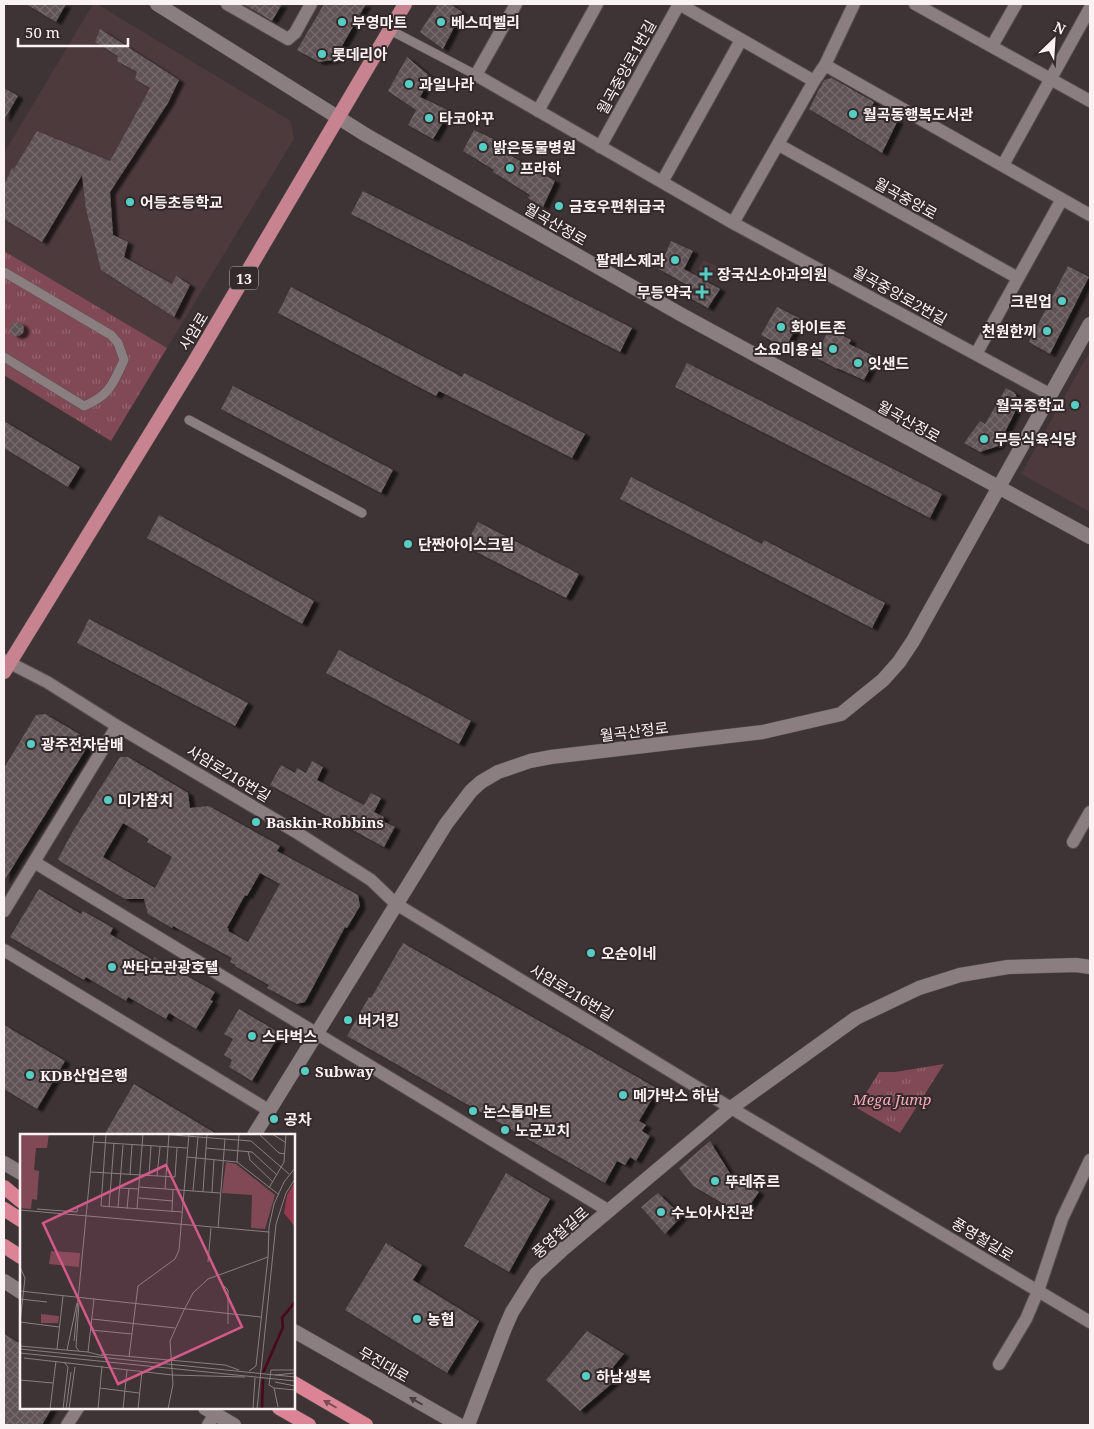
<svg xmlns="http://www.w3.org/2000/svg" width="1094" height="1429" font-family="'Noto Serif','Noto Sans KR',serif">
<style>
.built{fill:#4c3a3d}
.park{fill:url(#park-tufts)}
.building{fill:url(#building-cross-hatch);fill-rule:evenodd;filter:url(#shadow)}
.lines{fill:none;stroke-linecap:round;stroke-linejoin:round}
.pedestrian-casing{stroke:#584f50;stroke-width:10}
.minor-casing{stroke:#584f50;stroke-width:14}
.tertiary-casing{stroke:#584f50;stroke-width:15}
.primary-casing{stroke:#584f50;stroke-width:15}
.trunk-casing{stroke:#584f50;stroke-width:15}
.pedestrian{stroke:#8b7e80;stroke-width:9}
.minor{stroke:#8b7e80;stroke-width:12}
.tertiary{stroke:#8b7e80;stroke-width:14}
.primary{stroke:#c88391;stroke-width:14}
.trunk{stroke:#dc8496;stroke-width:14}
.oneway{fill:#4a3e40}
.oneway2{fill:#774d56}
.poi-dot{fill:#56cec3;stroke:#34292b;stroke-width:2}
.labels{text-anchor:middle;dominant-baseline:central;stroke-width:4;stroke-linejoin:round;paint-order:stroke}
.shield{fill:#34292b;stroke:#bfb6b7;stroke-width:1}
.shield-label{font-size:14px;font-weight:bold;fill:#faf2f3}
.poi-label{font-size:15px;font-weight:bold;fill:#faf2f3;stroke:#34292b;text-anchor:start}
.street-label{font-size:15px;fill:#faf2f3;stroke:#34292b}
.park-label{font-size:15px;font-style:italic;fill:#f6a8b6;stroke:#34292b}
.inset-river{fill:none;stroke:#4b061e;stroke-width:2.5}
.inset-road{fill:none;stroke:#897f81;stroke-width:1}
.view{fill:#d35989;fill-opacity:0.15;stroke:#d35989;stroke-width:2.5}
.inset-edge{fill:none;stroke:#faf2f3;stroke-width:2.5}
</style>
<defs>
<pattern id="park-tufts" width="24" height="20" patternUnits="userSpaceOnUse" patternTransform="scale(1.25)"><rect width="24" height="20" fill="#814955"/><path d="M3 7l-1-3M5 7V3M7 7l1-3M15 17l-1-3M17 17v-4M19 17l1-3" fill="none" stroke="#94646e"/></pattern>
<pattern id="building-cross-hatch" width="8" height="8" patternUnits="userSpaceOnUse" patternTransform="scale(1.25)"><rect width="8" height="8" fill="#5e5254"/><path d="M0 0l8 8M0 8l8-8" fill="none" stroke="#766b6d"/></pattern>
<filter id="shadow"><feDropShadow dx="5.5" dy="3" stdDeviation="1" flood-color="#0009"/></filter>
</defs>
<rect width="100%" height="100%" fill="#3e3335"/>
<!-- built -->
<path class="built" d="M93,4H97L291,121L294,139L167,348L4,251V153Z
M703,260L719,267L709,283L695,275Z
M1090,351V512L1021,474Z"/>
<!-- park -->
<path class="park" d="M4,251L167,348L111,441L4,375Z
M944,1064L900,1133L857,1108L879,1072H895Z"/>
<!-- building -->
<path class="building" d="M26,4H66L56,22Z
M243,4H282L272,21Z
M324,4H366L334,60L319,62L297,50Z
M438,4H450L462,12L443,49L420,32Z
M100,29L179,80L168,103L110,192L113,235L128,242L124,257L172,284L176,276L190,285L174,317L101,270L86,209L82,175L42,242L4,219V185L12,168L14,169L37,131L110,161L150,88L135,79L137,72L117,61L118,56L95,42Z
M407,57L431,77L420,97L450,111L433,139L408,125L416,110L388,91Z
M832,78L874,102L872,106L898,120L882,153L809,109L824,80Z
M4,88L18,96L4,120Z
M474,130L502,143L499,149L555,181L543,207L528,198L530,195L493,172L494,170L463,151Z
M363,191L632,328L620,352L351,214Z
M671,241L693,251L684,269L720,289L708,308L684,295L689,286L659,269Z
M1068,266L1089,277L1050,354L1029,342Z
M291,287L462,377L464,373L585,434L572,458L439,391L436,396L278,313Z
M777,307L801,319L785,348L761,335Z
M10 329a7 7 0 1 1 14 0a7 7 0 1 1-14 0Z
M829,329L851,340L849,344L876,357L864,380L837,368V369L815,357Z
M687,363L942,494L930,518L675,387Z
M233,386L393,470L381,493L221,409Z
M1006,388L1015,393L1019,404L998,446L980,452L964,443L980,421L985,424Z
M4,421L80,467L68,487L4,448Z
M631,477L762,544L764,540L885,603L872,628L620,499Z
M159,515L314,601L302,624L147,538Z
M478,522L579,574L566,598L465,546Z
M89,619L248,703L235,726L77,643Z
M339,650L471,721L459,744L326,673Z
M45,714L91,741L4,881V768L36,715Z
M120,757H128L188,793L190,808L209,806L280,846L277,851L358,895L360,906L347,928L345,927L305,1002L297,1004L267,988L269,985L235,966L236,965L230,962L232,958L173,926L172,928L148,914L144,899H125L63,863L58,859L73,831ZM123,823L149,839L147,842L172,857L155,888L103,857ZM260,873L280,884L248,942L228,931L229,929L227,928L245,895L247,896Z
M312,761L323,767L317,780L345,795L364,805L371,793L381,798L374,812L384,817L382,821L395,827L384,847L270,785L281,765L295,773L297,768L306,773Z
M39,889L81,914L83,911L113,928L110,934L153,960L154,957L215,992L210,1000L213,1001L196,1029L169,1013L166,1019L128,997L126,1001L86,977L84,980L10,937Z
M403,943L658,1089L639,1121L646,1125L642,1131L650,1136L636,1161L630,1157L625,1165L617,1161L605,1183L347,1036L369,997L371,998Z
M239,1009L280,1033L252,1081L229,1067L232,1060L224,1055L233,1039L224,1034Z
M4,1025L65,1061L37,1109L4,1089Z
M134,1084L218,1135H104Z
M710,1141L731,1175L759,1192L743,1215L693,1186L679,1168Z
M506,1173L550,1199L509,1272L464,1246Z
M658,1193L682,1216L665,1234L641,1207Z
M386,1243L422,1265L413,1280L479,1321L447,1373L345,1310Z
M587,1331L624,1354L613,1367L616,1380L580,1411L546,1380Z
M4,1334L21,1344V1408H52L42,1425H4Z"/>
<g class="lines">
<!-- pedestrian casing -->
<g class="pedestrian-casing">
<path id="pedestrian" d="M390,30L476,75
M4,272L111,335L118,343L124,360C113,384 109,396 84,406L4,357
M189,420L362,513"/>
</g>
<!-- minor casing -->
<g class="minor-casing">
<path id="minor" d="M227,4L288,39L295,33L311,4
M516,4L476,75L733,223L1051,395
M679,4L814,81
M915,4L1090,101
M992,46L1016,4
M825,65L1090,215
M538,111L597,4
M779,145L1018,278
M600,147L679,4
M1003,165L1090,8
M662,182L741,40
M733,223L814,81L825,65L854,4
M976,354L1062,199
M4,660L47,682L117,726L296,832L371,880L396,904L731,1108L1090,1322
M1073,842L1090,812
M34,862L609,1211
M4,911L117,726
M4,950L270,1111
M999,1364L1026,1319L1038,1291L1062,1219L1090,1160
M67,1425L78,1408
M208,1425L215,1414"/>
</g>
<!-- tertiary casing -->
<g class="tertiary-casing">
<path id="tertiary" d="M157,4L366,135L682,315L1090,537
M254,1135L446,824L471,791L481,782L498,772L530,761L551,757L763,732L841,714L883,680L899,662L913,641L1090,324
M4,1163L21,1173
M4,1281L21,1292
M294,1331L459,1425
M205,1408L234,1425
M468,1425L505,1328L512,1312L536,1274L562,1250L731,1108L856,1018L919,988L960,975L1008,967L1076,965L1090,967"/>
</g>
<!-- primary casing -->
<g class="primary-casing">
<path id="primary" d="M4,672L193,364L405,4"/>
</g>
<!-- trunk casing -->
<g class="trunk-casing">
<path id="trunk" d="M4,1187L21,1201
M4,1209L21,1220
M4,1246L21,1257
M294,1383L366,1425
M279,1408L309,1425"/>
</g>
<!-- pedestrian -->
<use href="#pedestrian" class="pedestrian"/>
<!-- minor -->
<use href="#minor" class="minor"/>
<!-- tertiary -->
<use href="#tertiary" class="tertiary"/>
<!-- primary -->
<use href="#primary" class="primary"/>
<!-- trunk -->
<use href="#trunk" class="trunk"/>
</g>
<!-- one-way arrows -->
<defs><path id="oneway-solid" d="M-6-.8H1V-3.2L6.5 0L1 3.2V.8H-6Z" transform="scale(1.25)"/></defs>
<use class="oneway" href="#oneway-solid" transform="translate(416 1401) rotate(-150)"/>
<use class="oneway2" href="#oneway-solid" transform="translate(330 1404) rotate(-150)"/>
<!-- markers -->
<g class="poi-dot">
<circle cx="342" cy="22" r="5"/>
<circle cx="441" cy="22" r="5"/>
<circle cx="322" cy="54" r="5"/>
<circle cx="409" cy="84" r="5"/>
<circle cx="853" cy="114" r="5"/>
<circle cx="429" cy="118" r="5"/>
<circle cx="483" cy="147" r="5"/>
<circle cx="510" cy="168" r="5"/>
<circle cx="130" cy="202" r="5"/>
<circle cx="559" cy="206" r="5"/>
<circle cx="675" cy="260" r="5"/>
<path d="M703.5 266.5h5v5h5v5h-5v5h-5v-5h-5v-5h5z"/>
<path d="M699.5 284.5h5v5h5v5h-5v5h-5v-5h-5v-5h5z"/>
<circle cx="1062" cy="301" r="5"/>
<circle cx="781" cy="327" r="5"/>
<circle cx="1047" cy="331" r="5"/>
<circle cx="833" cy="349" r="5"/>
<circle cx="858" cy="363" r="5"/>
<circle cx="1075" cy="405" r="5"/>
<circle cx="984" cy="439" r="5"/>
<circle cx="408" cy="544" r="5"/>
<circle cx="31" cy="744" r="5"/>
<circle cx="108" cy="800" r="5"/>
<circle cx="256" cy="822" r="5"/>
<circle cx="591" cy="953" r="5"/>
<circle cx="112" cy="967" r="5"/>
<circle cx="348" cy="1020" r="5"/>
<circle cx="252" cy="1036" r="5"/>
<circle cx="305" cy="1071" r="5"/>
<circle cx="30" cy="1075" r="5"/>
<circle cx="623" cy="1095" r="5"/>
<circle cx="473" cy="1111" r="5"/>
<circle cx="274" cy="1119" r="5"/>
<circle cx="505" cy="1130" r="5"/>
<circle cx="715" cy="1181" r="5"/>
<circle cx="661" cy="1212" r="5"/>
<circle cx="417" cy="1319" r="5"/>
<circle cx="586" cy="1376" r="5"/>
</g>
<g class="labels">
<!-- shield labels -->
<rect class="shield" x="230" y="266.5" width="28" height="23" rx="4"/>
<g class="shield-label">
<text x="244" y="278">13</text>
</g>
<!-- poi labels -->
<g class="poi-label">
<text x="352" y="22">부영마트</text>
<text x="451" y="22">베스띠벨리</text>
<text x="332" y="54">롯데리아</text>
<text x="419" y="84">과일나라</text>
<text x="863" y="114">월곡동행복도서관</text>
<text x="439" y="118">타코야꾸</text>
<text x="493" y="147">밝은동물병원</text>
<text x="520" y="168">프라하</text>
<text x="140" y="202">어등초등학교</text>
<text x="569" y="206">금호우편취급국</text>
<text x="665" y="260" text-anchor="end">팔레스제과</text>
<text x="717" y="274">장국신소아과의원</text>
<text x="692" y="292" text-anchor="end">무등약국</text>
<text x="1052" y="301" text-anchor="end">크린업</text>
<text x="791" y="327">화이트존</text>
<text x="1037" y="331" text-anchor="end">천원한끼</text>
<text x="823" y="349" text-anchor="end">소요미용실</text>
<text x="868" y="363">잇샌드</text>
<text x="1065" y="405" text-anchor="end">월곡중학교</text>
<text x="994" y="439">무등식육식당</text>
<text x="418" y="544">단짠아이스크림</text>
<text x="41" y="744">광주전자담배</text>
<text x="118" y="800">미가참치</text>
<text x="266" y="822">Baskin-Robbins</text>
<text x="601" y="953">오순이네</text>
<text x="122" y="967">싼타모관광호텔</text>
<text x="358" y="1020">버거킹</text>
<text x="262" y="1036">스타벅스</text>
<text x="315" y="1071">Subway</text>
<text x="40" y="1075">KDB산업은행</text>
<text x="633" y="1095">메가박스 하남</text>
<text x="483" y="1111">논스톱마트</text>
<text x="284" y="1119">공차</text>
<text x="515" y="1130">노군꼬치</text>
<text x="725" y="1181">뚜레쥬르</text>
<text x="671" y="1212">수노아사진관</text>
<text x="427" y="1319">농협</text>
<text x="596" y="1376">하남생복</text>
</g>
<!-- street labels -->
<g class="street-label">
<text transform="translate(626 67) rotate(-61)">월곡중앙로1번길</text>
<text transform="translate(906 198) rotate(29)">월곡중앙로</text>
<text transform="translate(556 224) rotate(30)">월곡산정로</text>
<text transform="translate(900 295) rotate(29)">월곡중앙로2번길</text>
<text transform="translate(193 331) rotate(-59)">사암로</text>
<text transform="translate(909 421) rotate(29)">월곡산정로</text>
<text transform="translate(634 731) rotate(-7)">월곡산정로</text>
<text transform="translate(229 773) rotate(31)">사암로216번길</text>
<text transform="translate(572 992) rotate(31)">사암로216번길</text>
<text transform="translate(560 1232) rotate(-41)">풍영철길로</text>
<text transform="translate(983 1239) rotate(31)">풍영철길로</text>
<text transform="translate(384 1364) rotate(30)">무진대로</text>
</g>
<!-- park labels -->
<g class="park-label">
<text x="892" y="1099">Mega Jump</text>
</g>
</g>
<!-- overview -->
<g transform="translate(20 1134)">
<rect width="275" height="275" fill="#3e3335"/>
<path d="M275,48L274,54L275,93L264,79L267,61Z" fill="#953951"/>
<path d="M0,0H29L27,14H16L14,36L19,37L17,66L12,65L11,75L0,74ZM206,28L216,30L255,61L245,95L231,94L232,61L202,59ZM31,117L60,119L59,133L29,130ZM21,180L39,182L38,189H21Z" fill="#814955"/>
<path class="inset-river" d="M243,239L263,193L262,184L275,168M242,275L243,245"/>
<path class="inset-road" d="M86,0L81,72L162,78M140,0L231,7L269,40M239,0L259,19L265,20M252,0L265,8M73,8L167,14M186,14L232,18L257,41M228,17L230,26L253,48M167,23L217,28L258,60M217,28L219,0M71,38L155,43L157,14M110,40L112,11M129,41L131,12M137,42L140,13M119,53L200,59M100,54L119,55M249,54L264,28L266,0M145,55L149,0M173,57L178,3M183,58L187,0M192,58L194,25M119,64L153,67M89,73L94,9M98,74L103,11M17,75L57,78L58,71M107,75L109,54M117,75L123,0M0,76L249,98M152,78L153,55M198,94L205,5M188,128L191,94M0,133L5,144L0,189M204,152L208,156V190M0,157L241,183M0,165L27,168M72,185L155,194M0,188L39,193M71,196L112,200M54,207L74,0M0,212L68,218M0,215L275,243M37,215L43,162M47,216L57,169M59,217L56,213L59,169M68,218L74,165M68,218L83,222M0,219L275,247M81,220L205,231L219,236M109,223L118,152L155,125L159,116L169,0M4,224L152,241L225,243M229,237L236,232L248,123M255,241L275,239M0,246L33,249M255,248L275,252M80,254L119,259M254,254L249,251L251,236H275M258,273L254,254L275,256M30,275L36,227M43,275L48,233L44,228M46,275L51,238M49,275L55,233M78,275L82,232M103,275L107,236M118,275L122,237M148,275L153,250L150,207L164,176L173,159L188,145L248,123L249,93L254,70L264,48L275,34M233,275L235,244M237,275L256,90L266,59L275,45"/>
<path class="view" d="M146,31L222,193L98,250L23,89Z"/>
<rect width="275" height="275" class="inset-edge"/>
</g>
<!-- border -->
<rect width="1094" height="1429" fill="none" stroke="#faf2f3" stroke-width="10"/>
<!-- north arrow -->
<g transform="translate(1054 40) rotate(25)" stroke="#34292b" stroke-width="4" paint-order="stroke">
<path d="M0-4L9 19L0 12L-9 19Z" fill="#faf2f3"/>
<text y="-8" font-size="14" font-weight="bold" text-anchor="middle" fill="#faf2f3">N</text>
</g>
<!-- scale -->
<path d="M18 38v8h110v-8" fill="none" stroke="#faf2f3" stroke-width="2.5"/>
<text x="25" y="38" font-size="15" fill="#faf2f3" stroke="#34292b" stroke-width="4" paint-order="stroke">50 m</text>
</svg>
